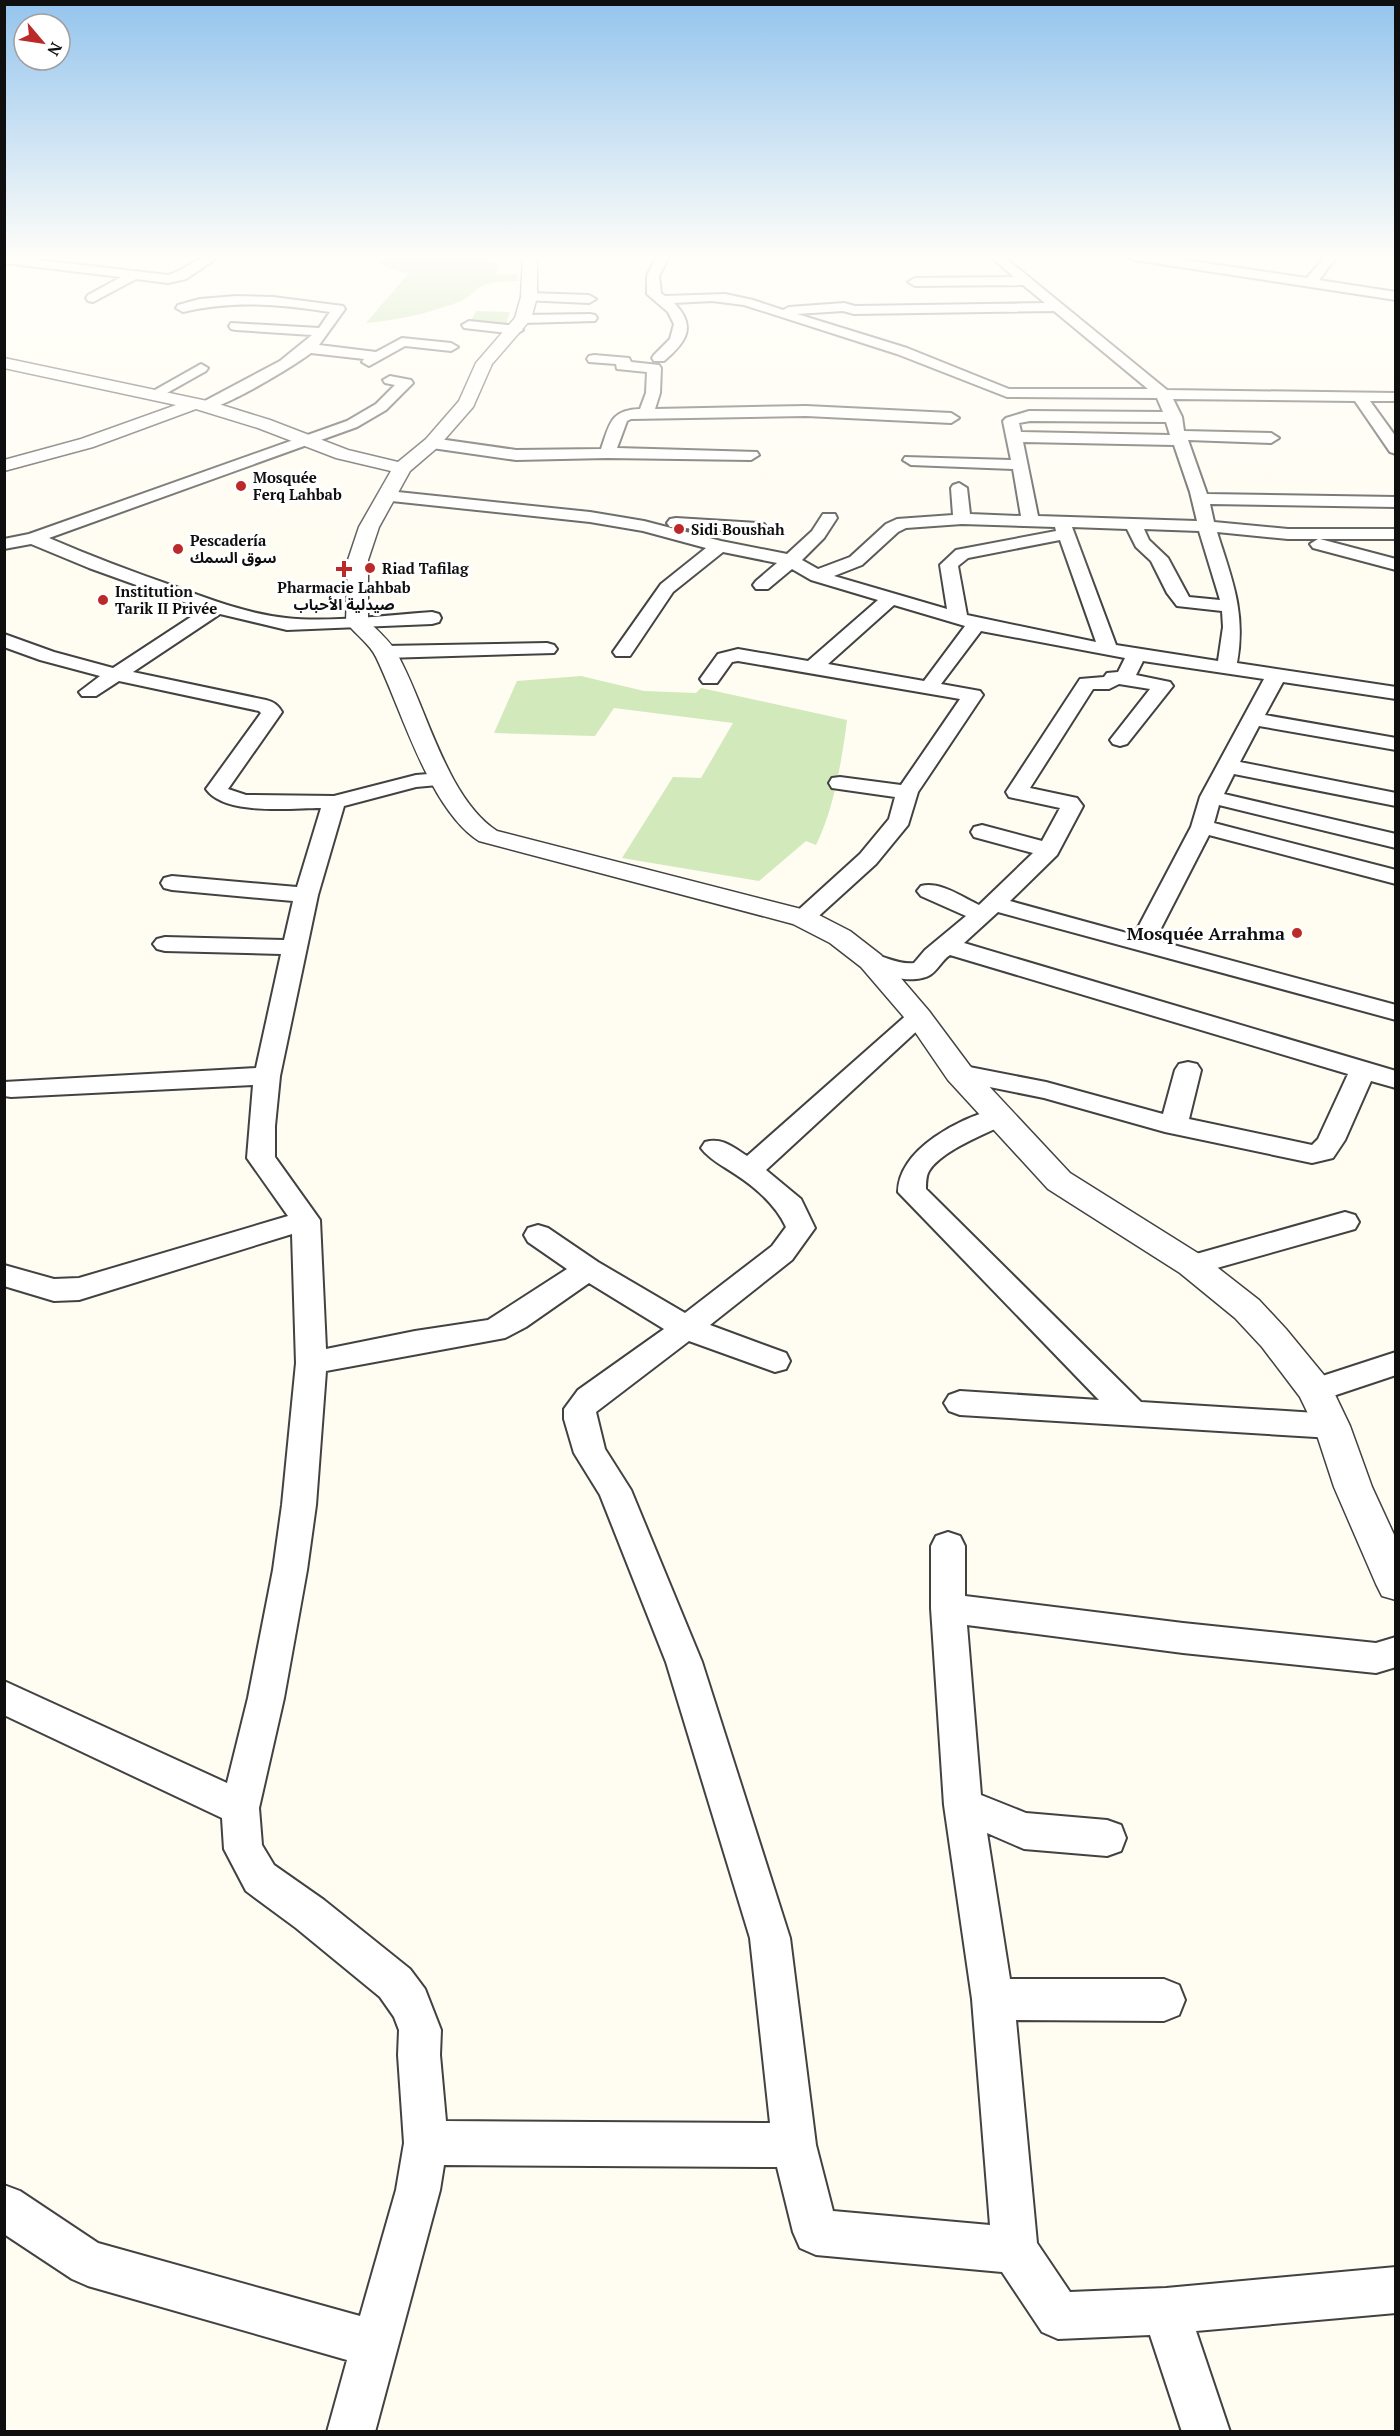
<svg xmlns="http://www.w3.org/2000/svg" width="1400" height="2436" font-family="'PT Serif','Noto Sans Arabic',serif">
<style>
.green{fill:#d1e9bb}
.forest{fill:#b4d99a}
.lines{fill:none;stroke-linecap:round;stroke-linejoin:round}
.minor-casing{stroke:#424242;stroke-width:4}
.tertiary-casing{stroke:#424242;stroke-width:3}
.minor{fill:#fff;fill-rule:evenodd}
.tertiary{fill:#fff;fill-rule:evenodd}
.poi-dot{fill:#bc292a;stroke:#fff;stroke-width:2}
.labels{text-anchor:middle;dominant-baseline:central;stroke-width:6;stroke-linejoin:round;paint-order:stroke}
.far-poi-label{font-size:15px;font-weight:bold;fill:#0f0f0f;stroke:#fff;text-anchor:start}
.poi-label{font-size:18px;font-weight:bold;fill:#0f0f0f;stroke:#fff;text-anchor:end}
</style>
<rect width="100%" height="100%" fill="#fffcf1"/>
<!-- green -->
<path class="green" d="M581,676L644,691L696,693L701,688L847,720C842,759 834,809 816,845L806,841L759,881L622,858L673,777L701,778L733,723L614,708L595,736L494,733L517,681Z"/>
<!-- forest -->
<path class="forest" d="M389,256H486L487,262H499L497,275L517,274L519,281C508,282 492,281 482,286C474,290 468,299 459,302C428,313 400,320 366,323L408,274L379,264Z
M476,311L510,312L505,327L470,323Z"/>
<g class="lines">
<!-- minor casing -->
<g class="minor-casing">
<path id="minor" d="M4,256L168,275C183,272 198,255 212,257L214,260L186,279L168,283L136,279L93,302L88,301L86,298L88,295L121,277L4,263Z
M657,256H669L659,276L661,293L665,296L725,294L753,300L783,310L789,307L844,303L855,306L1045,303L1023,285L915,286L908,282L915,278L1014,277L990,256H1003L1167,390L1396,393V401H1370L1396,437V454L1390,452L1355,401L1173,399L1182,417L1184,431L1271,433L1279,438L1271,443L1188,440L1207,494L1396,497V507L1210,504L1214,522L1288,529H1396V539H1320L1396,559V570L1313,548L1310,544L1318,539H1288L1217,532C1232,580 1246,612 1237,663L1396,687V699L1283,682L1265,715L1396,738V750L1259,726L1240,762L1396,793V806L1234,774L1224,794L1396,834V848L1219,805L1214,823L1396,870V884L1209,835L1155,940L1396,1005V1020L998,912L964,943L1396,1071V1088L1371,1081L1345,1140L1333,1158L1312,1163L1165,1132L1044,1098L950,1079L946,1073L950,1067L959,1065L1046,1082L1163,1114L1175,1070L1179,1064L1188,1062L1197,1064L1201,1070L1189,1119L1312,1145L1318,1139L1348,1074L950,955C942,960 938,970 930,975C914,985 869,976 859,961L862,956C881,951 893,965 914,963L925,950L966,916L921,896L917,891L921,886C940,881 962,897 979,905L1033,853L974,837L971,832L974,827L982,825L1042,841L1060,808L1009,797L1006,792L1080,679L1104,677L1107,673L1118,672L1125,658L981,631L941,684L980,691L983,695L918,792L908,825L876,864L811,923L803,925L795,923L791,918L795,913L860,854L889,819L895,797L832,788L829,783L832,778L840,777L901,785L960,699L738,661L732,662L717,683H703L700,679L718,654L738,649L808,661L878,600L811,580L792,569L768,589H756L753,585L756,581L777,563L723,552L673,592L630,656H616L613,652L661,584L706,548L643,531L590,522L382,500L380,496L382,492L388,491L590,512L644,521L721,541L787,554L812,531L823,514H835L837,518L824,538L802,560L818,569L850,557L886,524L897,519L953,515L951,488L953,485L959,483L967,488L970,514L1021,516L1013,469L911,465L903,460L905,457L1011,460L1003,421L1006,418L1029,411L1163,412L1157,398L1007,397L897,354L744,305L712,301L674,303C698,327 685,343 664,361H654L652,358L654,355L670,339L674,324L668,312L647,294V276ZM843,311L854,314L1054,311L1148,389H1009L907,348L797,314ZM1030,421L1166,422L1170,435L1021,432L1019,423ZM1023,442L1174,445L1190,492L1197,521L1038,516ZM962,524L1055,527L1056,531L956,550L940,565L947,609L834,576L862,565L898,532L906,528ZM1072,527L1127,529L1136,547L1151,561L1167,593L1177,606L1222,611L1223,627L1218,661L1116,645ZM1144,529L1199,531L1220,600L1189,597L1168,558L1149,540ZM1060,540L1096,642L967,615L958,566L968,558ZM894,605L965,626L924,681L828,664ZM1143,661L1264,679L1200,797L1191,827L1134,935L1010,901L1057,855L1083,806L1077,798L1030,788L1093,689H1109L1119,684L1150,689L1110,740L1113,744L1120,746L1127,744L1173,686L1170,682L1136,675Z
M1128,256H1157L1307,278L1325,256H1331L1335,259L1319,280L1396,292V300L1134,260Z
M529,293L589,295L596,299L589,303L524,300L522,297Z
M236,296L273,297L343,306L345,309L319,345L376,352L402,338L451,343L458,347L451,351L405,346L369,366L362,362L364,359L311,353C295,365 218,413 201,409L198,406L201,403L280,361L312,335L236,330L231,329L229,326L231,323L319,328L330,312C280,304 232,300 183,312L176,308L178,305L200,299Z
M590,314L595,315L597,318L595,321L523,323L516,319L523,315Z
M469,321L516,326L523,330L516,334L464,328L462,325Z
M594,355L629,358L631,362L659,365L661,368L660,393L655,409L806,406L951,413L959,418L951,423L806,416L631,419L627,421L617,448L757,452L759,455L751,460L607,458L516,460L432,448L424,443L432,438L516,450L601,449C610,424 610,410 640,409L646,393L647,372L617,369L616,364L589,362L587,359L589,356Z
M201,364L208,368L206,371L158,398H148L146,395Z
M390,376L411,380L413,383L386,410L357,427L49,538C91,556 133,572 176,587C212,600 248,614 286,618C329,623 388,615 432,612L439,614L441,618L439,622L432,624L287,630L220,614L133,672L266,700C274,702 278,705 282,712L228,789L246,795L334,796L416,775L441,773L449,774L452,779L449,784L416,787L344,806L318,895L280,1076L275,1126V1157L320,1220L326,1349L415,1331L488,1320L567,1269L528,1242L524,1235L528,1228L538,1225L548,1228L598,1262L685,1313L772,1246L786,1227C776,1205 755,1187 735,1174C723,1166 709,1159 701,1148L705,1142C722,1137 733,1147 747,1156L910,1012L919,1009L928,1012L932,1017L766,1170L801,1199L815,1228L792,1260L710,1325L786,1353L790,1361L786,1369L775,1372L689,1341L596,1412L605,1449L631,1490L702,1662L790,1938L816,2145L833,2211L990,2225L972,1999L944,1805L931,1608V1546L936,1536L948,1532L960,1536L965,1546V1596L1183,1623L1376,1643L1396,1637V1667L1376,1673L1183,1653L967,1625L981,1795L1026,1813L1107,1820L1121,1825L1126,1838L1121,1851L1107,1856L1024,1849L987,1833L1010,1979H1164L1179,1985L1185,2000L1179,2015L1164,2021L1016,2020L1037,2243L1070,2292L1166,2288L1396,2267V2313L1196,2331L1230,2432H1182L1150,2335L1058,2339L1042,2332L1002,2272L816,2255L800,2248L793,2232L777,2167L444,2165L440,2190L375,2432H327L347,2360L88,2286L72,2279L4,2234V2185L20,2191L98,2243L360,2316L396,2190L404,2143L398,2055L399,2030L394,2017L380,1997L296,1928L246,1891L224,1849L222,1818L4,1715V1681L227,1783L248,1698L273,1570L282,1505L296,1363L292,1234L79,1300L54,1301L4,1286V1265L54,1279L79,1278L288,1216L247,1158L253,1085L11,1097L4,1096V1082L256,1068L281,954L165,951L157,949L153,944L157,939L165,937L284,940L293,901L172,890L164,888L161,883L164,878L172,876L297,887L321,808C291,808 225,816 206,789L261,713L259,711L119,681L96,696H82L79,692L100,676L40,660L4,647V634L54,652L113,668L203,609L89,568L31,544L4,549V539L29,534L347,421L376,404L395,385L385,383L383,380ZM589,1283L664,1329L578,1390L564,1409V1419L574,1453L600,1495L666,1662L750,1938L770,2123L446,2121L440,2055L441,2030L425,1989L410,1969L324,1900L274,1865L262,1845L259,1808L284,1698L307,1570L316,1505L326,1371L505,1338L526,1327Z
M676,518L758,523L764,524L767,528L764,532L758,533L670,527L667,523L670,519Z
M547,643L554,645L557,649L554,653L385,658L378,656L375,652L378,648L385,646Z
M998,1108L1007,1111L1011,1117L1007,1123C986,1134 942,1150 929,1171C926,1176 926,1183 926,1189L1141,1402L1332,1414L1343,1417L1348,1426L1343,1435L1332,1438L960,1415L949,1411L944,1403L949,1395L960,1391L1099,1400L898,1192C899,1148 961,1118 998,1108Z
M1345,1212L1355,1215L1359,1222L1355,1229L1192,1275L1182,1272L1177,1265L1182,1258Z
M1396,1352V1375L1315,1402L1304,1398L1299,1390L1304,1382Z"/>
</g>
<!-- tertiary casing -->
<g class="tertiary-casing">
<path id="tertiary" d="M523,256H537V297L531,319L492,364L473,407L438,447L410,471L379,527L368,560V621C377,630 389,640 396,652C426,704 445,797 497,831L813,912L850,931L881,955L929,1011L970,1066L1070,1173L1204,1257L1259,1300L1286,1329L1328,1380L1350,1426L1372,1487L1396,1539V1600L1382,1596L1376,1584L1334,1487L1314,1426L1300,1397L1262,1347L1235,1318L1180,1273L1048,1189L948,1080L909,1023L861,967L830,943L793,924L479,841C429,809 402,710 376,657C370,644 355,634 346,622L348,560L359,527L391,471L336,458L258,428L196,409L93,447L4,471V460L81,439L176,405L4,368V358L212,402L270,420L348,450L398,462L426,439L459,401L476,363L515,318L521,297Z"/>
</g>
<!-- minor -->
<use href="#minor" class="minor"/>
<!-- tertiary -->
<use href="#tertiary" class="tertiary"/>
</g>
<!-- sky -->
<linearGradient id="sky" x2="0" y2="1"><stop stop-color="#94c4ed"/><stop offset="0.43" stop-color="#fffef9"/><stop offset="1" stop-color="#fffef9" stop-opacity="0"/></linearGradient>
<rect width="1400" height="597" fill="url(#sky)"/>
<!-- markers -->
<g class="poi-dot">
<circle cx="241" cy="486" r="6"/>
<circle cx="679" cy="529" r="6"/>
<circle cx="178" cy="549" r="6"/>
<circle cx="370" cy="568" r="6"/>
<path d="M341 560h6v6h6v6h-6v6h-6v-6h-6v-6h6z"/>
<circle cx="103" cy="600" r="6"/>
<circle cx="1297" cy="933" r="6"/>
</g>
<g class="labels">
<!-- far-poi labels -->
<g class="far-poi-label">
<text x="253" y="477">Mosquée<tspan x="253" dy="17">Ferq Lahbab</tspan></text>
<text x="691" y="529">Sidi Boushah</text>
<text x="190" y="540">Pescadería<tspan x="190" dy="17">سوق السمك</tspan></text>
<text x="382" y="568">Riad Tafilag</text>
<text x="344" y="587" text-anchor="middle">Pharmacie Lahbab<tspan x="344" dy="17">صيدلية الأحباب</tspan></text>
<text x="115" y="591">Institution<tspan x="115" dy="17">Tarik II Privée</tspan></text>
</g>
<!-- poi labels -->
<g class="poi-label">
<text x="1285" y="933">Mosquée Arrahma</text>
</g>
</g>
<!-- border -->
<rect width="1400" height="2436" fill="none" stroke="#0f0f0f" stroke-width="12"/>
<!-- north arrow -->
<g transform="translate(42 42) rotate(119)"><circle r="28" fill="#ffffff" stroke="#9f9f9f" stroke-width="1.5"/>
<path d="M0-4.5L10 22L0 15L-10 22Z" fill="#bc292a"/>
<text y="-9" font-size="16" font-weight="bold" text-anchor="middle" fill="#0f0f0f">N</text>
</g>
</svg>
